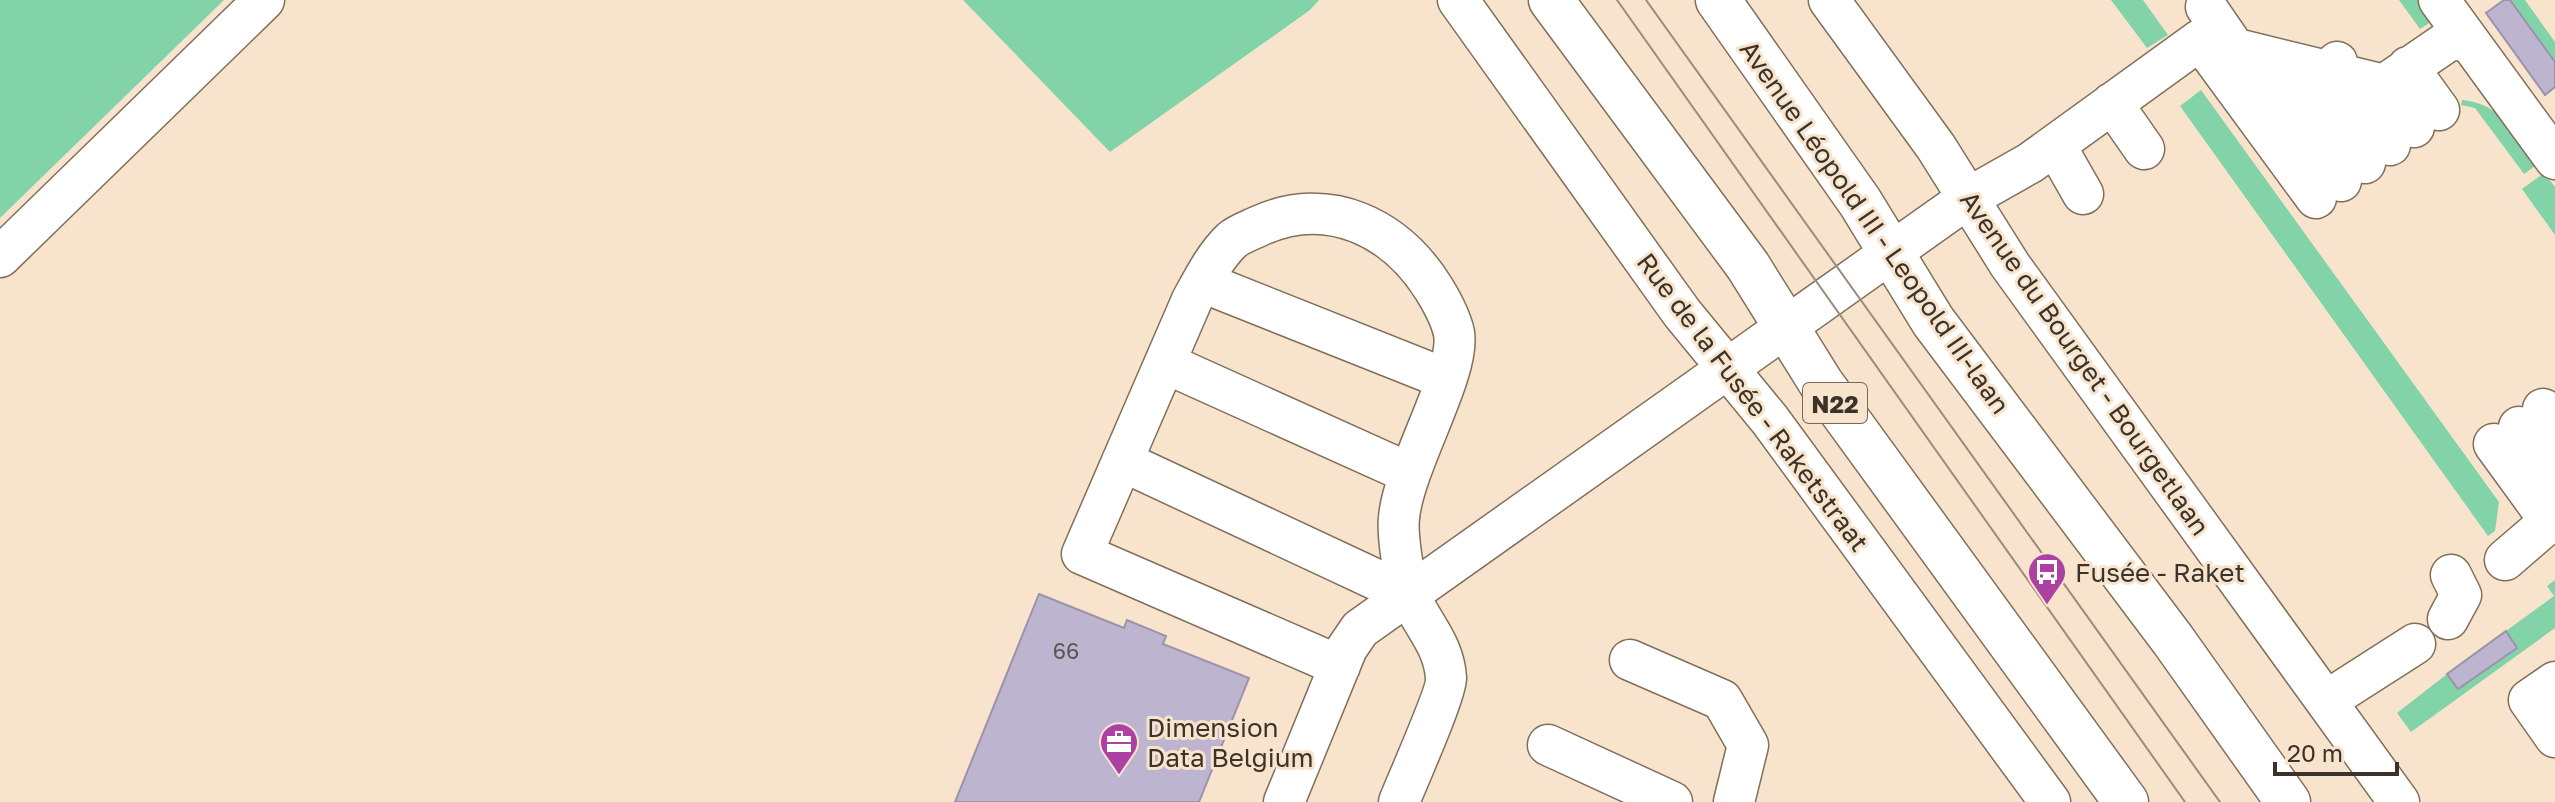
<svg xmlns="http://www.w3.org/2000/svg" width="2555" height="802" font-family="'Golos Text',sans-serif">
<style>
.green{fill:#82d3a8}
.building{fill:#bdb4cf;stroke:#9b92ab;stroke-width:2}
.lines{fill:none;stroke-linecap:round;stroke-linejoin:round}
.minor-casing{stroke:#816f5a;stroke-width:43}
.major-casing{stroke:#816f5a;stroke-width:47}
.minor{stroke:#fff;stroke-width:40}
.major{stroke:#fff;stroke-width:44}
.tram{stroke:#9a8c7c;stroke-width:2}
.labels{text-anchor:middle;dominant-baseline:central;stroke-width:6;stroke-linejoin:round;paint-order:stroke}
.number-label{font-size:22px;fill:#5c5353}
.shield{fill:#f8e4cc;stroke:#74685b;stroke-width:2}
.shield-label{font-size:24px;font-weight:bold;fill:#3b332a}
.street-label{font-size:26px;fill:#3b332a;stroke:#f8e4cc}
.poi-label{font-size:26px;fill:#3b332a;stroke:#f8e4cc;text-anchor:start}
</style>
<rect width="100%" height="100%" fill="#f8e4cc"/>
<!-- green -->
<path class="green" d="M0,0H224L0,218Z
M963,0H1319L1310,10L1110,152Z
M2111,0H2143L2168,35L2147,48Z
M2399,0H2419L2431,22L2420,29Z
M2510,0H2525L2555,42V62Z
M2201,90L2499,502L2495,531L2488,536L2180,106Z
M2462,100C2501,103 2516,134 2538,164L2524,174L2475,108L2461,105Z
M2544,173L2555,187V235L2522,189Z
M2555,580V628L2411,732L2397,713L2447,674L2459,689L2516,648L2506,631L2554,596L2547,586Z"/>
<!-- building -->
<path class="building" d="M2504,0H2510L2555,62V87L2545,95L2486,13Z
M1039,594L1124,628L1127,620L1166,636L1163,644L1249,678L1199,802H955Z
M2506,631L2517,648L2458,689L2447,674Z"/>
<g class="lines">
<!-- minor casing -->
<g class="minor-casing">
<path id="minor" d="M1458,0L1682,313L1770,420L2050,802
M1829,0L1936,147L2010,265L2399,802
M2439,0L2555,159
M2206,7L2235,49
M2200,40L2316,198
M2247,52L2341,181
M2337,62L2338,74L2390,145
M2293,63L2365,163
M2408,67L2439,110
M2384,85L2414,127
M2112,103L2144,149
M2055,145L2083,194
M0,257L264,0
M1202,282L1446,379
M1165,363L1409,473
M2543,409L2555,425
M2519,427L2555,476
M2494,444L2550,521
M1122,461L1409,595
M2505,560L2555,517
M2448,619L2461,595L2451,575
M1630,660L1722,700L1748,745L1734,802
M1340,666L1082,554L1192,300C1203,280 1215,256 1232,240C1239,234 1251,230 1259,226C1329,194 1396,228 1434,289C1442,302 1451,319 1454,333C1461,373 1403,467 1399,518C1397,533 1404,582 1410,596C1422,625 1444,644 1446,678C1447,692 1407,782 1399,802
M2555,682L2529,700L2555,737
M2326,701L2415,644
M1548,745L1672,802
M1284,802L1347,648L1360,629L1968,198L2030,163L2200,40L2384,85L2451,39L2469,42"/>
</g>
<!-- major casing -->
<g class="major-casing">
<path id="major" d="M1551,0L1748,266L1821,383L2126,802
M1718,0L1860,202L1933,321L2173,640L2288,802"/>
</g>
<!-- minor -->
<use href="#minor" class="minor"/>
<!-- major -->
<use href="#major" class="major"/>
<!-- tram -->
<path class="tram" d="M1617,0L2185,802
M1646,0L2220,802"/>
</g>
<!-- icons -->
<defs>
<g id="bus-pin" transform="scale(2)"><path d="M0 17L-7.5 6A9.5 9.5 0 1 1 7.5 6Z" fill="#ac41a3" stroke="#f8e4cc"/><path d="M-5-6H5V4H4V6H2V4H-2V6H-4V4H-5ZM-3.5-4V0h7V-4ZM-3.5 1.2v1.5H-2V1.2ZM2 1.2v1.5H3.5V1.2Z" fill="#fff"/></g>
<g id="office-pin" transform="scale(2)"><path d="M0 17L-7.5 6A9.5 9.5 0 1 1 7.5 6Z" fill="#ac41a3" stroke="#f8e4cc"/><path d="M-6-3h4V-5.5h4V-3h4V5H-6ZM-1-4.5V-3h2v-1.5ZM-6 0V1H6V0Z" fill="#fff"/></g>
</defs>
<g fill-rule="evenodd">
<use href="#bus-pin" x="2047" y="572"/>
<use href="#office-pin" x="1119" y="742"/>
</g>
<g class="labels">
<!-- number labels -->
<g class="number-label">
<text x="1066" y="650">66</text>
</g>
<!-- shield labels -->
<rect class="shield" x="1803" y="383" width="64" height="40" rx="6"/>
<g class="shield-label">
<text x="1835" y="403">N22</text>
</g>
<!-- street labels -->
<g class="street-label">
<text transform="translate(1875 227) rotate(55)">Avenue Léopold III - Leopold III-laan</text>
<text transform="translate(2085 363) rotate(55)">Avenue du Bourget - Bourgetlaan</text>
<text transform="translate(1753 402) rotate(53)">Rue de la Fusée - Raketstraat</text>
</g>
<!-- poi labels -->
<g class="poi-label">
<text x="2075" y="572">Fusée - Raket</text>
<text x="1147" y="727">Dimension<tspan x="1147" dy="30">Data Belgium</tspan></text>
</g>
</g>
<!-- scale -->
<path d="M2275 762v12h122v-12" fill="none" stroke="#3b332a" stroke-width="4"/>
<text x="2287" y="762" font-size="24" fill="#3b332a" stroke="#f8e4cc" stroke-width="6" paint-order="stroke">20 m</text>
</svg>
